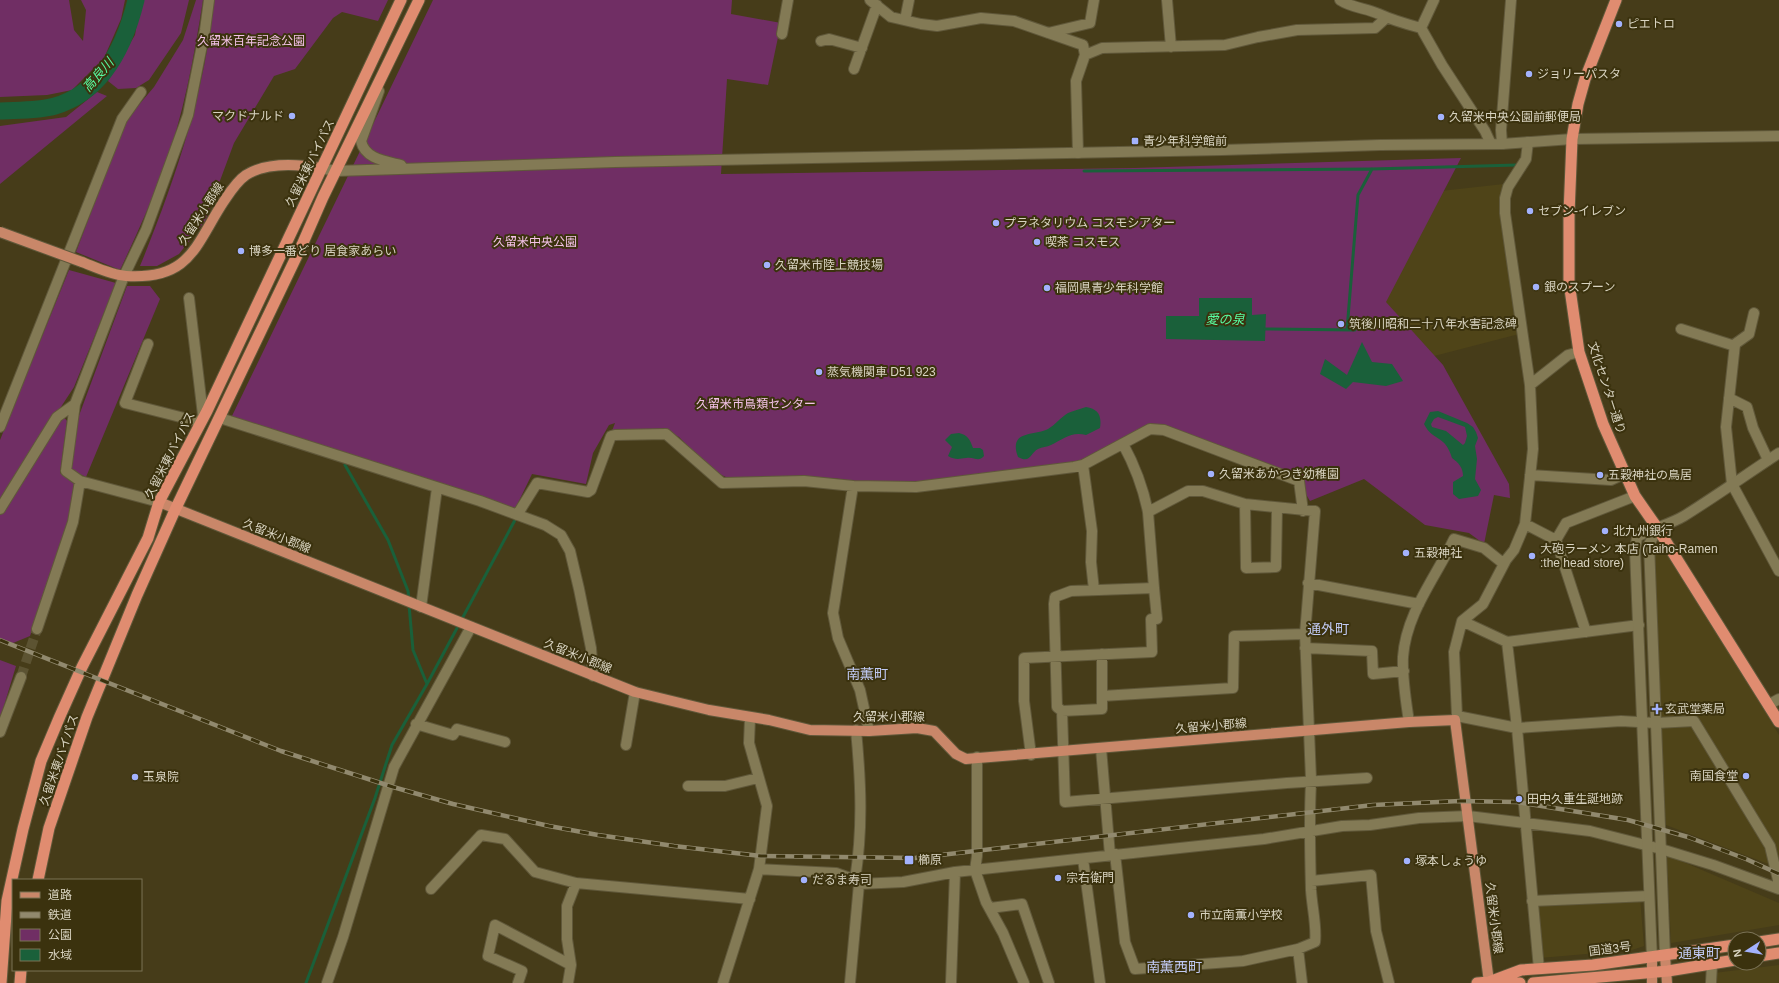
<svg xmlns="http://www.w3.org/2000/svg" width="1779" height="983" font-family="Arial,'Noto Sans JP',sans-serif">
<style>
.built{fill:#4f4418}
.green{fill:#702e64}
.water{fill:#1a603a;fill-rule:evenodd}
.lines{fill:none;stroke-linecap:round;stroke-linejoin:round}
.stream{stroke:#1a603a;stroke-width:3}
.river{stroke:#1a603a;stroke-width:17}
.minor-tunnel{stroke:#5c5332;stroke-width:10;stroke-dasharray:10 5;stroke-linecap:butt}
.minor-casing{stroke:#60583a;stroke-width:12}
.tertiary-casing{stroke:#60583a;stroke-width:12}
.primary-casing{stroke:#60583a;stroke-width:12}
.trunk-casing{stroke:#60583a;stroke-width:13}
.minor{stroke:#837a55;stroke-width:10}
.tertiary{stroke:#837a55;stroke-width:10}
.primary{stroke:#c98769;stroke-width:10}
.trunk{stroke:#e08c70;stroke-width:11}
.rail-casing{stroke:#91896e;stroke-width:4.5}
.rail{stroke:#3b320e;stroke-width:3;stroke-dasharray:9;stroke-linecap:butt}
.primary-bridge-casing{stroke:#60583a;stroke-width:12;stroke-linecap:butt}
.primary-bridge{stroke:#c98769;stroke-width:10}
.poi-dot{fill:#a3b2fd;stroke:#3b320e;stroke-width:1.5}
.labels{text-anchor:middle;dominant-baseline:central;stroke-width:4;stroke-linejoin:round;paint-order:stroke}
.poi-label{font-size:12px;fill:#d8d3c0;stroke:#3b320e;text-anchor:start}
.park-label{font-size:12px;fill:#f4c2e8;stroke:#3b320e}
.street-label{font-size:12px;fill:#d8d3c0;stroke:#3b320e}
.water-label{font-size:13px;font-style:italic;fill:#57fca1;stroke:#3b320e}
.quarter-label{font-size:14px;fill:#c1caf4;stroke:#3b320e}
</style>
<rect width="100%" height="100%" fill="#463c19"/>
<!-- built -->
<path class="built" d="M1504,184L1519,334L1411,362L1383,323L1380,228L1432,192Z
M1662,539L1779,735V866L1696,718L1659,719L1653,548Z
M1692,725L1767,848L1771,865L1666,825L1659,726Z
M1667,855L1779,903V925L1671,943Z
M1640,898L1644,946L1632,950L1540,958L1535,904Z
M1779,965V983H1714V973Z"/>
<!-- green -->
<path class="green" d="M0,0H69L74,30L83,41L86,10L81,0H125L121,19L104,58L72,90L47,95L0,97Z
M141,0H189L181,33L149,80L136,88L118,89L108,81L135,35Z
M196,0H203C194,58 183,117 163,172C150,205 135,238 120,270L76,252L126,120L154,87L183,40Z
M214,0H388L378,21L342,12L333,18L295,69L274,76L234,143L205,221L179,254L157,266H140C175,181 205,92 214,0Z
M433,0H732L731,14L781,23L768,85L727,79L721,174L1134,168L1461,158L1386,302L1443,365L1509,484L1510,498L1494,495L1484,544L1469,533L1425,525L1364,479L1310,501L1298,481L1150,426L1079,461L913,483H868L833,478H728L711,470L679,437L666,431H612L615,423L609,425L593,453L586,484L532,474L516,507L509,508L231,418Z
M97,92L107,96L0,184V126L66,117Z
M69,270L116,283L74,387L0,500V440Z
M127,286H150L160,299L86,477L69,469L77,421Z
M63,416L67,421L60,473L77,486L68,530L30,636L13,643L0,638V510Z
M0,660L16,666L0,719Z"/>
<!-- water -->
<path class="water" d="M1199,298H1252V315L1266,314L1265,341L1166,339V316H1199Z
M1362,342L1372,362L1392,364L1403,381L1386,386L1353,382L1346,389L1320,374L1325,359L1347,375Z
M1086,407C1098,409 1102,415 1100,428L1086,435C1072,431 1063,439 1051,445C1047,447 1042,447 1038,449C1030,453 1031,464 1018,457C1008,430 1034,436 1048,429C1055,425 1061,417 1068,413C1073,411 1080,409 1086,407Z
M1438,411L1467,423L1473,427L1476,432L1478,438L1475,446L1477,459L1475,479L1481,490L1478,496L1459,499L1453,494V482L1463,476C1463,468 1459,463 1452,458C1445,434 1433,442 1424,424L1430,412ZM1438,417L1465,427L1467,436L1465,443L1463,445L1446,431L1432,427L1431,424L1434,419Z
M959,433C968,435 970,440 973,448H980L983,450L984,456C978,463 974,456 966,458C959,459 955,460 948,456L952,447L945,440L951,434Z"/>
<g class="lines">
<!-- stream -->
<path class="stream" d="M1084,171L1372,169L1517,165
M1265,329L1355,330
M1347,330L1358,195L1372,169
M345,465L388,540L408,591L409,599
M409,605L413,650L427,684
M306,983L375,798L392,745L427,684L515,520"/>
<!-- river -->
<path class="river" d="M0,111C17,110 38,111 55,106C103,92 125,45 136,0"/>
<!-- minor-tunnel -->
<path class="minor-tunnel" d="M21,677L37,629"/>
<!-- minor casing -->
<g class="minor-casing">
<path id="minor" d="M870,0L891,17L921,24L937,26L981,18L1014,21L1083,45L1085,55L1102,48L1225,45L1258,37L1297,30L1375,28L1386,18
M1167,0L1171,47
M1340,0C1352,8 1366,8 1379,14C1392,20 1406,24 1421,28L1442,65L1485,131L1491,144
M905,20L909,0
M1421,28L1434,0
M1048,33L1090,23L1094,0
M782,34L788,0
M821,41L829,39L862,48
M854,69L877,5
M1528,142L1526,159L1508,187L1505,198V213L1530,385L1533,449L1525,524L1514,550L1506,560L1483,604L1462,621L1454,652L1457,716L1517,728L1621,721L1656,723L1694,721L1770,846L1779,884
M1502,144L1501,130L1511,0
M1078,153L1076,81L1085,55
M189,298L203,415L201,421
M1754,313L1749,334L1735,344L1726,427L1732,484L1779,571
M1681,329L1735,346
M148,344L125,403L200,422
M1530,385L1568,355L1579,352
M1729,398L1747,407L1753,428L1768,460
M220,418L480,501L545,525L561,535L570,551L579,589L591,648L593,676
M0,427L122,119L141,92
M1123,444C1135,466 1143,487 1148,512
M1083,465L1092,531L1091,562L1094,590
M1530,475L1611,480L1624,474
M853,486L833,613L838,638L860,690L869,731
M159,502L80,481L66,471L75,404L124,276L146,230L188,115L205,30L209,0
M1245,504L1246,568L1276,567L1277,508
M0,509L57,417L75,404
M517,515L537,483L588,492L591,490L608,444L611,436L615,435L666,434L722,483L804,481L853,486L916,487L1074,467L1083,465L1150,429L1164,430L1299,481L1303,511
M1525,524L1556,540L1586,632
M1556,540L1566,523L1635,496
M1308,583L1419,604
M421,607L437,488
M1462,621L1507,642L1517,728L1539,969
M37,629L73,522L80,481
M1507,642L1639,625
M1305,648L1372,651L1373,674L1404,671
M1102,696L1233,688L1234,636L1305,634
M1768,705L1779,699
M1062,711L1102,709V654
M1409,722C1406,701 1402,678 1403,657C1406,613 1436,577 1454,539L1484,548L1504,564
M416,724L453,735L457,729L505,742
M0,732L21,677
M626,745L635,692
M1101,748L1110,855
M1031,755L1024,701V658L1152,652L1151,619H1157L1154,588
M977,757V856L975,870L986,902L1003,933L1024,983
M688,786H725L758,778
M1115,854L1125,942L1135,969L1243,961L1298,949
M1083,859L1100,983
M759,869L836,873L855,880
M1311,881L1371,875L1376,931L1389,983
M859,884L903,882L955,872L1264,839L1342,826L1370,825L1419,818L1468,816L1590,831L1661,849L1713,865L1779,889
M431,889L481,835L505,839L535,872L576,883L750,899
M1532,901L1649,896
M990,908L1022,904L1049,983
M327,983L343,937L394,767L471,627
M518,983L522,971L488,956L495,925L571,965
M568,983L571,965L567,939V906L576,883
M723,983L759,869L767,806L749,743L750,718
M850,983L859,884L855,880C863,828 861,783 856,730
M951,983L955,872
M1302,983L1298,949L1315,942C1317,927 1312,907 1311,890C1310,854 1309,819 1311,783V779L1305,634L1315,511L1245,504L1203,491H1188L1148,512L1154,588L1071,591L1055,597L1054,604L1057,707L1062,711L1065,802L1287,783L1367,778
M1711,983L1712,964"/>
</g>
<!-- tertiary casing -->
<g class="tertiary-casing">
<path id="tertiary" d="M379,91L361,141C365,159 385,161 401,165
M320,168L336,171L615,162L1222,150L1380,145L1502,144L1572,139L1779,136
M1658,529L1649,544L1665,956
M1652,958L1635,551L1637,537C1652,528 1669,525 1684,516C1716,496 1747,474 1779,453"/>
</g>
<!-- primary casing -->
<g class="primary-casing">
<path id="primary" d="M82,262C95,267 111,275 126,276C191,280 195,245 224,201C230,192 237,181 246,175C267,162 297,164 320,168
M159,502L635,692L709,710L769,720L810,730L869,731L917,728L934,731L956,754L966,759L1409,722L1455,720L1489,982
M1665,956L1667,983
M1652,958V983"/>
</g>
<!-- trunk casing -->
<g class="trunk-casing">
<path id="trunk" d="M1616,0L1585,79L1578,104L1572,139L1569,214V282L1579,352L1603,424L1635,496L1658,529L1779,722
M38,880L49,828L87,717L137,595L175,510L302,245L323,197L419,0
M1759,942L1779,939
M1759,956L1779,953
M1489,982L1521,970L1593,965L1735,945
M1,983L7,901L23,829L41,761L60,716L82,667L148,538L159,502L207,411L401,0
M20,983L21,970
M1477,983L1489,982L1520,983
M1533,983L1668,971L1735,960"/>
</g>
<!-- minor -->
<use href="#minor" class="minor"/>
<!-- tertiary -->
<use href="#tertiary" class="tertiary"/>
<!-- primary -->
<use href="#primary" class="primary"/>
<!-- trunk -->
<use href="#trunk" class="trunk"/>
<!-- rail casing -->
<g class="rail-casing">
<path id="rail" d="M0,640L281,751L393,787L453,804L549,826L598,835L674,846L761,856L915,858L1373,805L1460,801L1517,802L1628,820L1688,837L1746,859L1779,874"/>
</g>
<!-- rail -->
<use href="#rail" class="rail"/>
<!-- primary-bridge casing -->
<g class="primary-bridge-casing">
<path id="primary-bridge" d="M0,232L82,262"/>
</g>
<!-- primary-bridge -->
<use href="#primary-bridge" class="primary-bridge"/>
</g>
<!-- markers -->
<g class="poi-dot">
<circle cx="1619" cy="24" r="4"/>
<circle cx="1529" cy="74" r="4"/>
<circle cx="292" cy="116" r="4"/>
<circle cx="1441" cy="117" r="4"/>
<rect x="1131" y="137" width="8" height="8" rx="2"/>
<circle cx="1530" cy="211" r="4"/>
<circle cx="996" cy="223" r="4"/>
<circle cx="1037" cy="242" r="4"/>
<circle cx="241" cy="251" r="4"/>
<circle cx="767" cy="265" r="4"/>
<circle cx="1536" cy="287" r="4"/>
<circle cx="1047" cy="288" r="4"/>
<circle cx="1341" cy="324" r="4"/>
<circle cx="819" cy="372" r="4"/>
<circle cx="1211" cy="474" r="4"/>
<circle cx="1600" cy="475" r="4"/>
<circle cx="1605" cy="531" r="4"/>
<circle cx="1406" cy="553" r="4"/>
<circle cx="1532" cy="556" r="4"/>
<path d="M1655 703h4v4h4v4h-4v4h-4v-4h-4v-4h4z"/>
<circle cx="1746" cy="776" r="4"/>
<circle cx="135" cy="777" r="4"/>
<circle cx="1519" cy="799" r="4"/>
<rect x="904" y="855" width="10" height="10" rx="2"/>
<circle cx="1407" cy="861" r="4"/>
<circle cx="1058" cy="878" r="4"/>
<circle cx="804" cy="880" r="4"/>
<circle cx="1191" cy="915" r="4"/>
</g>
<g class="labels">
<!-- poi labels -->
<g class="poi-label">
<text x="1627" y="24">ピエトロ</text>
<text x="1537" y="74">ジョリーパスタ</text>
<text x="284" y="116" text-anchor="end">マクドナルド</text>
<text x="1449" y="117">久留米中央公園前郵便局</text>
<text x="1143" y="141">青少年科学館前</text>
<text x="1538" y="211">セブン-イレブン</text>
<text x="1004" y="223">プラネタリウム コスモシアター</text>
<text x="1045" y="242">喫茶 コスモス</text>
<text x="249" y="251">博多一番どり 居食家あらい</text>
<text x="775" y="265">久留米市陸上競技場</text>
<text x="1544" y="287">銀のスプーン</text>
<text x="1055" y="288">福岡県青少年科学館</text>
<text x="1349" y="324">筑後川昭和二十八年水害記念碑</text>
<text x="827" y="372">蒸気機関車 D51 923</text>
<text x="1219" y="474">久留米あかつき幼稚園</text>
<text x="1608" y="475">五穀神社の鳥居</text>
<text x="1613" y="531">北九州銀行</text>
<text x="1540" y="549">大砲ラーメン 本店 (Taiho-Ramen<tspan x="1540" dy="14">:the head store)</tspan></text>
<text x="1414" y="553">五穀神社</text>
<text x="1665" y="709">玄武堂薬局</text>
<text x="1738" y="776" text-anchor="end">南国食堂</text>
<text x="143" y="777">玉泉院</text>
<text x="1527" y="799">田中久重生誕地跡</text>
<text x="918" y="860">櫛原</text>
<text x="1415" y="861">塚本しょうゆ</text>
<text x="1066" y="878">宗右衛門</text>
<text x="812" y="880">だるま寿司</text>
<text x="1199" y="915">市立南薫小学校</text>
</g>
<!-- park labels -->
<g class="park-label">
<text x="251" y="41">久留米百年記念公園</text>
<text x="535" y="242">久留米中央公園</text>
<text x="756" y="404">久留米市鳥類センター</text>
</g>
<!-- street labels -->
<g class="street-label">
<text transform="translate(310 163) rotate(-64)">久留米東バイパス</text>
<text transform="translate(201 214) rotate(-57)">久留米小郡線</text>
<text transform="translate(1607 388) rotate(72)">文化センター通り</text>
<text transform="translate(170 455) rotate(-63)">久留米東バイパス</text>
<text transform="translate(277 536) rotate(22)">久留米小郡線</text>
<text transform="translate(578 656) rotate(22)">久留米小郡線</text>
<text x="889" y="717">久留米小郡線</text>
<text transform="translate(1211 726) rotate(-5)">久留米小郡線</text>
<text transform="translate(59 760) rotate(-71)">久留米東バイパス</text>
<text transform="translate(1494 918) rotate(83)">久留米小郡線</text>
<text transform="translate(1610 949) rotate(-7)">国道3号</text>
</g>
<!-- water labels -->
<g class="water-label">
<text transform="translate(98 75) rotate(-49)">高良川</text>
<text x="1225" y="319">愛の泉</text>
</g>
<!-- quarter labels -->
<g class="quarter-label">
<text x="1328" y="629">通外町</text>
<text x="867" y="674">南薫町</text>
<text x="1699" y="953">通東町</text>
<text x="1174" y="967">南薫西町</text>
</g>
</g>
<!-- legend -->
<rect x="12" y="879" width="130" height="92" fill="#3b320e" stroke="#7a7255"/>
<rect x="20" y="892" width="20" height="6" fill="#c98769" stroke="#7a7255"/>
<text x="48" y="899" font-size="12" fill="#d8d3c0">道路</text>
<rect x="20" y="912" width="20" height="6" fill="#91896e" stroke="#7a7255"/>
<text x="48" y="919" font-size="12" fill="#d8d3c0">鉄道</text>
<rect x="20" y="929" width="20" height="12" fill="#702e64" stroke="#7a7255"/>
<text x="48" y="939" font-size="12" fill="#d8d3c0">公園</text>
<rect x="20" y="949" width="20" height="12" fill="#1a603a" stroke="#7a7255"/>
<text x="48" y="959" font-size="12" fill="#d8d3c0">水域</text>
<!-- north arrow -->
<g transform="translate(1747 951) rotate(258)"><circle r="19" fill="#3b320e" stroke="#7a7255"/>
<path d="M0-3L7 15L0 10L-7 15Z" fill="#a3b2fd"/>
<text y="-6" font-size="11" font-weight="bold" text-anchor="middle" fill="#d8d3c0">N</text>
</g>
</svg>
